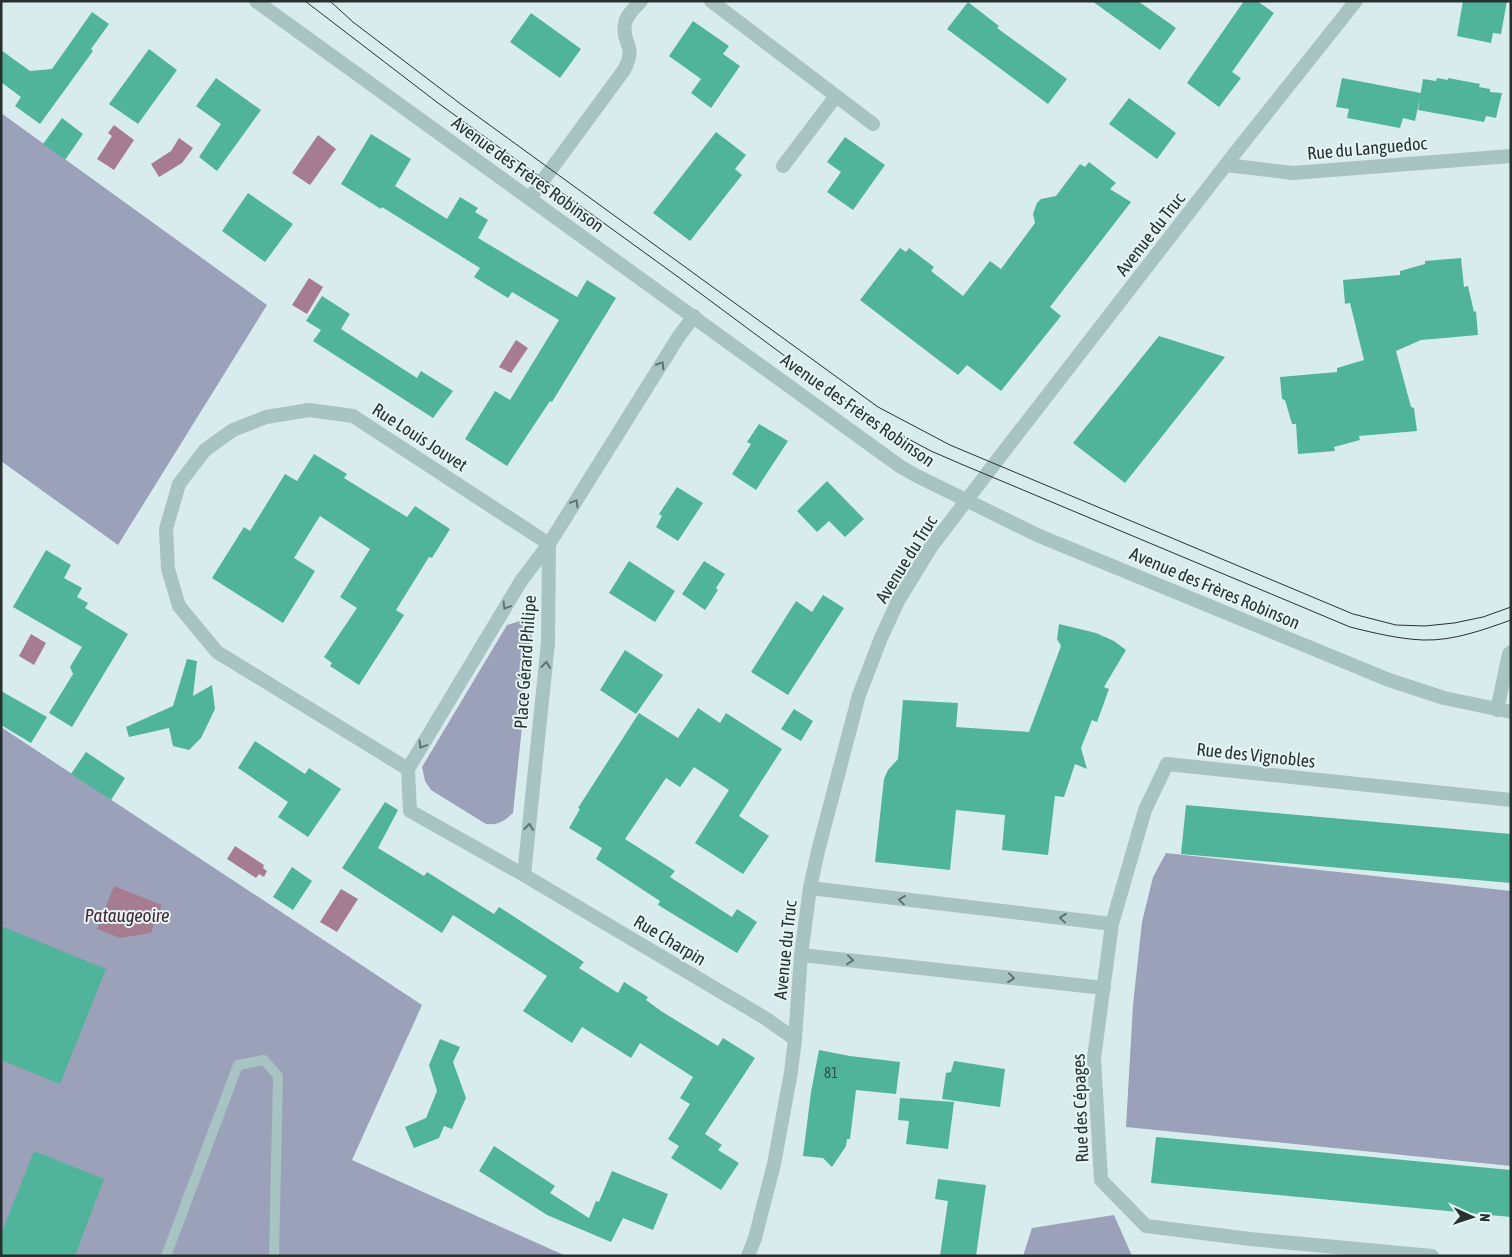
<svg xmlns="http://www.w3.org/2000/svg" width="1512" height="1257" font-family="'Asap Condensed',sans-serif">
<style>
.green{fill:#9ca1ba}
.water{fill:#a67c90}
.building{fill:#50b49a}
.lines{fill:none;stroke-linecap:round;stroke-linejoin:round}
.service{stroke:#a7c3c2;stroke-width:10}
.minor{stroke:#a7c3c2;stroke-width:14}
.tertiary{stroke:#a7c3c2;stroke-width:14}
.tram{stroke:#26312f;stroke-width:1}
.oneway{stroke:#607371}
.labels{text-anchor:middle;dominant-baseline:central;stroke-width:4;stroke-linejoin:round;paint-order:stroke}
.number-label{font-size:15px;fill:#30524a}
.street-label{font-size:18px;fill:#26312f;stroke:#e5f5f5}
.water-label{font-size:19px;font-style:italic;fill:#4c2235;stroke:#e5f5f5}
</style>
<rect width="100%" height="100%" fill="#d9eced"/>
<!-- green -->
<path class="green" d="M1,113L267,305L118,545L1,461Z
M520,621L525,623L532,631L513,813C504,821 499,825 486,824L431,790L425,781L422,767L507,625Z
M1,727L422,1005L352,1160L566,1256H1Z
M1166,853L1511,891V1166L1126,1127L1133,1005L1142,922L1153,877Z
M1114,1215L1132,1256H1023L1032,1228Z"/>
<!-- water -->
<path class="water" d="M114,125L134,140L114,170L97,159L112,136L108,133Z
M318,135L336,149L310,185L292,173Z
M179,138L193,148L182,163L159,177L151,164L171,151Z
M309,278L323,287L307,314L292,305Z
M516,340L528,348L511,373L499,367Z
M31,634L46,643L34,665L19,656Z
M235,846L264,865L263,868L267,871L264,877L259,874L256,878L227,859Z
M114,886L162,905L151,933L120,938L97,929Z
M341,889L358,899L337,932L320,922Z"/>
<!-- building -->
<path class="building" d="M1092,1H1138L1176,28L1160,50Z
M1244,1H1257L1274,13L1232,72L1241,78L1219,107L1187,83Z
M1463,1H1507L1501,34L1493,33L1491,43L1457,36Z
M968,2L999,26L997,28L1067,79L1048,104L947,29Z
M92,12L109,24L91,49L93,51L40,124L15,106L21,97L1,82V50L30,71L52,69Z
M531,13L581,49L560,78L510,42Z
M693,21L729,46L723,54L740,66L711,108L691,93L701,79L669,56Z
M149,49L177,70L138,124L109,104Z
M216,78L261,110L217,171L199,157L221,124L196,106Z
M1342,78L1421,93L1415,121L1403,118L1400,128L1347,118L1349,109L1336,107Z
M1437,78L1448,80V78L1480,84L1479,87L1490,89V92L1502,93L1496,118L1486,116L1484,122L1418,110L1423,79L1436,81Z
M1129,98L1176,133L1157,159L1109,124Z
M62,118L83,134L65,160L43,144Z
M716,132L746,155L735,169L742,175L690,241L653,213Z
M371,134L411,159L395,186L447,219L460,197L478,208L475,212L488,220L478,238L577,297L587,280L616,298L552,402L550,401L507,466L465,439L495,391L510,400L559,320L512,292L508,298L474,277L480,268L382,207L381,209L341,184Z
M845,137L885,165L853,210L827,192L841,172L827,162Z
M1089,162L1116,183L1110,189L1131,202L1050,307L1061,316L1001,391L967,365L958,375L860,300L900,248L906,252L909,248L934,267L931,271L963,296L990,261L1001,269L1035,223L1033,214L1037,203L1041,199L1056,196L1080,164L1085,167Z
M248,193L293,224L265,262L222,231Z
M1461,258L1464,287L1468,286L1474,312L1476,311L1478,335L1421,340L1396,351L1411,407L1414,408L1417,431L1359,436L1360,440L1334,447L1335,451L1298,454L1296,424H1292L1285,400L1282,399L1280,377L1337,372V368L1364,360L1350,303L1345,304L1343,280L1400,275V271L1425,264V261Z
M322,296L350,314L341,329L417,378L421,371L453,391L433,418L313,341L321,330L306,321Z
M1159,336L1225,357L1125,483L1073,443Z
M759,424L788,441L756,490L732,474L751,444L747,442Z
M314,454L347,474L344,478L407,517L415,506L450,529L432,558L429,557L396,610L404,615L359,685L330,666L332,663L324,657L357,608L340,597L370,549L320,516L294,558L315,571L283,623L212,578L244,527L250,531L285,474L297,481Z
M827,481L864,519L845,537L829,521L817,532L797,511Z
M677,487L703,503L678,541L656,527L662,516L659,514Z
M46,550L71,565L64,578L82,588L77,597L88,603L85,608L128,634L72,727L49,713L73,674L70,667L82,647L13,607Z
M629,561L675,591L655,622L609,593Z
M704,561L725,574L716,588L718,590L705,610L682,594Z
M823,595L844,608L788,695L751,672L796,601L812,612Z
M1059,624L1096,633L1114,641L1126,650L1104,687L1109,689L1097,722L1092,720L1081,748L1087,769L1075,764L1064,797L1055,796L1048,855L1002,850L1005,815L956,810L950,870L875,862L884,779L888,770L898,759L903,700L958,703L956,727L1029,732L1061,646L1057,639Z
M625,650L663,675L636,714L600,690Z
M187,659L197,661L193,696L212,685L215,709L201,738L189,750L173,746L169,728L129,737L126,727L173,706Z
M1,691L47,717L31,743L1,725Z
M698,708L720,723L726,713L782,749L739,816L769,836L743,874L695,843L729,790L694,767L680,787L666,778L625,839L675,871L670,877L732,917L737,909L757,922L737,953L658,905L660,901L596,859L602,848L569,828L580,809L578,808L639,713L678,738Z
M794,709L813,721L801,741L781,729Z
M255,741L305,774L309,768L341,789L308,837L278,817L288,802L238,768Z
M86,752L125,778L111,800L71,774Z
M385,802L398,810L378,848L424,876L427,872L494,914L499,907L584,962L579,968L618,993L624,982L648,997L646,1000L661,1011L718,1046L723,1038L755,1058L705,1134L722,1145L718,1150L739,1163L721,1190L671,1158L679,1146L668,1139L690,1104L680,1098L693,1077L640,1043L631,1058L582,1027L572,1043L523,1011L547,976L453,915L442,933L342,868Z
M1186,805L1511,834V883L1181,854Z
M292,867L312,881L293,910L273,897Z
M1,926L106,969L60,1084L1,1060Z
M440,1039L460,1047L453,1062L466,1098L452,1129L444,1126L439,1138L414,1148L405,1127L426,1118L437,1091L429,1065Z
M819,1050L850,1056L900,1062L896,1094L856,1090L850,1139H847L846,1146L832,1167L823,1158L803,1156L811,1092Z
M954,1061L1005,1069L1000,1107L942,1099L946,1073L951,1072Z
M900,1098L954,1102L948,1149L906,1144L909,1121L898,1120Z
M1156,1137L1511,1170V1217L1151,1183Z
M494,1146L555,1186L550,1193L589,1218L596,1201L599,1202L612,1171L668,1194L653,1230L623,1218L611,1242L547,1215L479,1171Z
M34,1151L104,1179L75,1256H1V1234Z
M938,1179L986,1185L976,1256H940L948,1201L935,1199Z"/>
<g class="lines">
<!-- service -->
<path class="service" d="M166,1256L238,1065L264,1060L278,1076L274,1256"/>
<!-- minor -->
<path class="minor" d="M711,1L873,124
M1226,165L1293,173L1511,156
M783,166L836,96
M530,198L624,70C638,44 621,45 625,24C626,15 635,8 641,1
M1497,710L1509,654L1511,652
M408,769L217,652L179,606L168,569L166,529L179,484L205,450L233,430L266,417L309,410L353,416L549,544L679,336L694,316
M524,875L548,643L549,544L521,581L408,769L410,811L524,875L765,1018L795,1039
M810,888L1112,924
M801,955L1104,988
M1432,1256L1250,1239L1146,1226L1101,1180L1094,1058L1112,924L1145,810L1167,764L1511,800"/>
<!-- tertiary -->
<path class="tertiary" d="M256,1L901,467L917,476L1037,535L1389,680L1444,698L1511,712
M748,1256L755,1238L774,1164L791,1072L795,1039L801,955L810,888L818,851L859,695L881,638L898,601L931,547L995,463L1235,153L1356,1"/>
<!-- tram -->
<path class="tram" d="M305,1L438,103L681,279L867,417L931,451L961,464L1350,627C1374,633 1399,639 1423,640C1453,641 1483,630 1511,620
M330,1L353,22L462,105L878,407L950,445L1353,614L1396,625L1425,626L1454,623L1483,617L1511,607"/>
</g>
<!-- one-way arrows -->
<defs><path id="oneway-chevron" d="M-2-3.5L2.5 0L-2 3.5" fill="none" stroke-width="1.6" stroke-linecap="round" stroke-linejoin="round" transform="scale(1.25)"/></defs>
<g class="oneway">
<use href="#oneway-chevron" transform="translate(661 365) rotate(-58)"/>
<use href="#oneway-chevron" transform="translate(575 503) rotate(-58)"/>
<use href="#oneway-chevron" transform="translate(506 606) rotate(121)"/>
<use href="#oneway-chevron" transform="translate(546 665) rotate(-84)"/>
<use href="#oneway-chevron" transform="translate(422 745) rotate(121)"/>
<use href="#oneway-chevron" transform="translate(529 827) rotate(-84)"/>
<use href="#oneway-chevron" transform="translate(902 900) rotate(-173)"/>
<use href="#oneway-chevron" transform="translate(1063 918) rotate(-173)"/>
<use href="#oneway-chevron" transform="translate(850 960) rotate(6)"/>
<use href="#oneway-chevron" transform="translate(1011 978) rotate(6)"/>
</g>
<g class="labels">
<!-- number labels -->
<g class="number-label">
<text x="831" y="1072">81</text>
</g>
<!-- street labels -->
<g class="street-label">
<text transform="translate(1367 148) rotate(-5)">Rue du Languedoc</text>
<text transform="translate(528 174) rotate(36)">Avenue des Frères Robinson</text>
<text transform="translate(1150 234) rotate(-52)">Avenue du Truc</text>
<text transform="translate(858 410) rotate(35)">Avenue des Frères Robinson</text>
<text transform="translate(420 437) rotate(33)">Rue Louis Jouvet</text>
<text transform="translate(906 559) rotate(-58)">Avenue du Truc</text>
<text transform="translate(1215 588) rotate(23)">Avenue des Frères Robinson</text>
<text transform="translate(525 662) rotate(-86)">Place Gérard Philipe</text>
<text transform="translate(1256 755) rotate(6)">Rue des Vignobles</text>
<text transform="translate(670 940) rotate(31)">Rue Charpin</text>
<text transform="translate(785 950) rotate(-84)">Avenue du Truc</text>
<text transform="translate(1080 1108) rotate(-92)">Rue des Cépages</text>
</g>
<!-- water labels -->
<g class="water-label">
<text x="127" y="915">Pataugeoire</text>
</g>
</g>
<!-- border -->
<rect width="1512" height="1257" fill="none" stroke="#26312f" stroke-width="5"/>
<!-- north arrow -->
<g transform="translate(1472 1217) rotate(93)" stroke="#e5f5f5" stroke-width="4" paint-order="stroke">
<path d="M0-4L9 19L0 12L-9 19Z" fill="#26312f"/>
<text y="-8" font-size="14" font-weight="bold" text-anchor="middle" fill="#26312f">N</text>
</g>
</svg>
